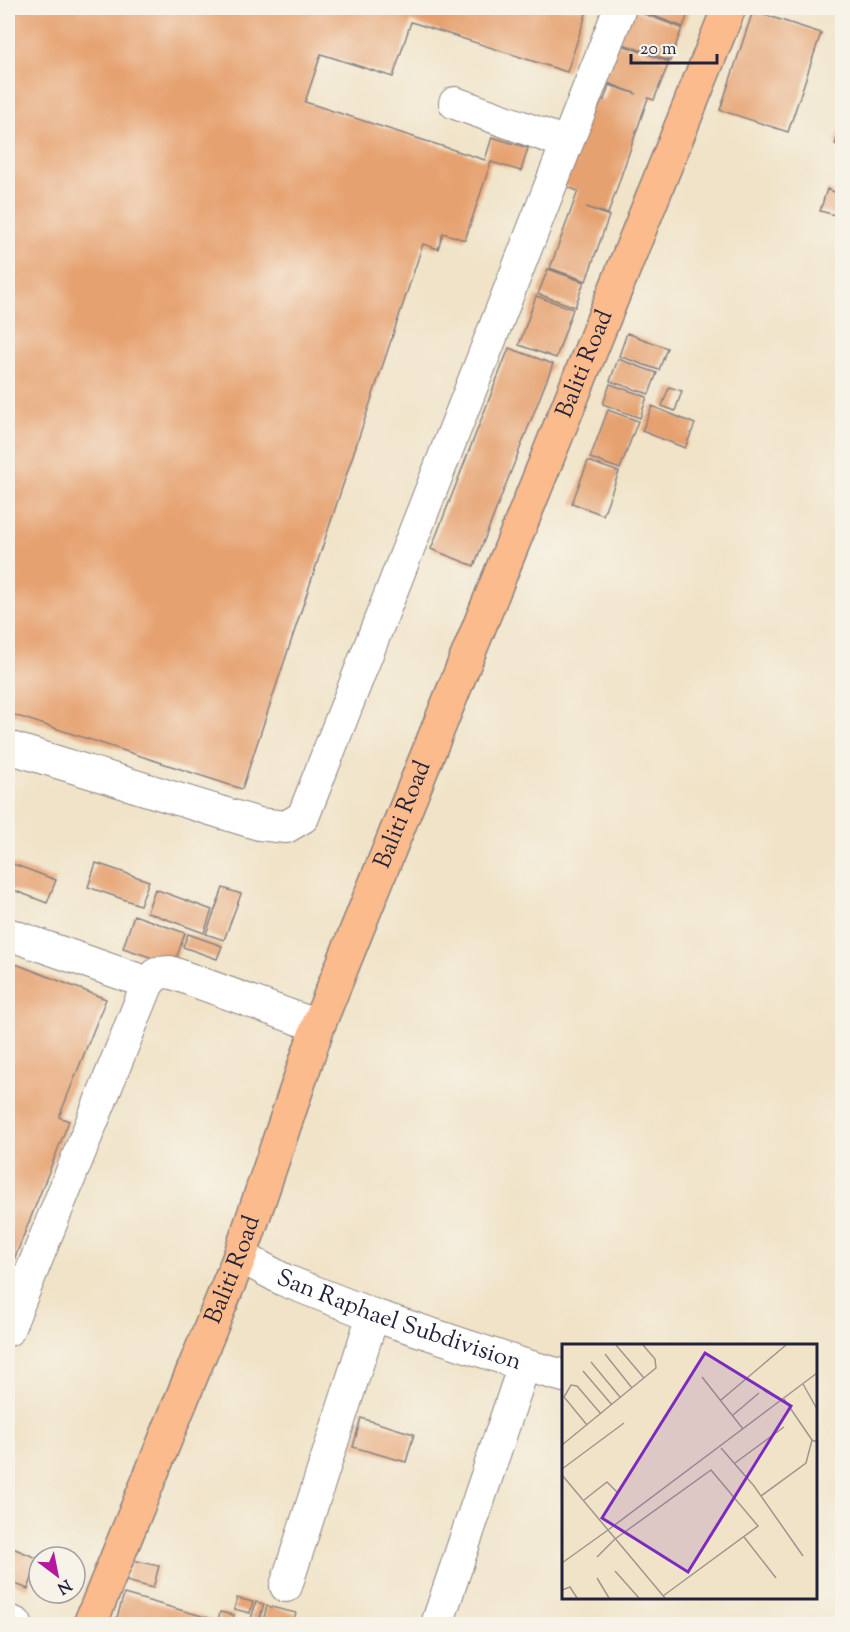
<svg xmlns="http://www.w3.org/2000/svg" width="850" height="1632" font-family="'Sorts Mill Goudy',serif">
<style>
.building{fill:#e6a170}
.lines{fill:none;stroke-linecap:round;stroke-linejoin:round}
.minor-casing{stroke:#898281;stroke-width:34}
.major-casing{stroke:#898281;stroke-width:36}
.minor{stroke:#fff;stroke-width:32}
.major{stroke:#fbbb8c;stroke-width:33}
.labels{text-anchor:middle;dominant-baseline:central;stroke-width:4.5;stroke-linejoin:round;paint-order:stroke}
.street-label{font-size:24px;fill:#22223b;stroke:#f7f3e8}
.inset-road{fill:none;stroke:#9e968f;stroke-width:1.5}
.view{fill:#7b2cbf;fill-opacity:0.15;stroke:#7b2cbf;stroke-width:3}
.inset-edge{fill:none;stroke:#22223b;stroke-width:3}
</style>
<rect width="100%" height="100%" fill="#f7f3e8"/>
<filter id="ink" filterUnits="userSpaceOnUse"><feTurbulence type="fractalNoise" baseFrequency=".0167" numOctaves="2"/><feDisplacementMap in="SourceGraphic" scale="12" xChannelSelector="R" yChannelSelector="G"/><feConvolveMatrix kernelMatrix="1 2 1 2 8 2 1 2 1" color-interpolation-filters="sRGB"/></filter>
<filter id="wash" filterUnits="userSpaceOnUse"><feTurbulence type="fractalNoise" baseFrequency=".008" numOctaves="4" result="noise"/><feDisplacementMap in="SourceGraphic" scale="24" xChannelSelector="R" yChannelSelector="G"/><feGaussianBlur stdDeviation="1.35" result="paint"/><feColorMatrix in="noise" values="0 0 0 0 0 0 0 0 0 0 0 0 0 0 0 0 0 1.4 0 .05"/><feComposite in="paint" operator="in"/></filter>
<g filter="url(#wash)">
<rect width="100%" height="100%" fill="#f0e3c7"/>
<g id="blocks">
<!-- building -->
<path class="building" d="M8,8H588L567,72L411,22L393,77L321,54L305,102L485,160L492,137L528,148L521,171L491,162L465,240L443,233L438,249L423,244L242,789L8,713Z
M633,8H690L683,27Z
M631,9L682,28L670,61L618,42Z
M753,11L821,33L788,132L720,110Z
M617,43L669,62L654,100L648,98L608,214L586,207L609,216L586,281L550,268L578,191L560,184L590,96L604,100L609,85L637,94L603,81Z
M842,123V147L835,144Z
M827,189L842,195L835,215L820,211Z
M548,269L584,282L575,307L538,294Z
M536,296L573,309L556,358L519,345Z
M627,333L667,348L659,370L619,356Z
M509,348L553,364L474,566L431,549Z
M618,359L657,373L649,394L610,381Z
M610,384L647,397L640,418L603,404Z
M669,387L682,391L675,411L662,406Z
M652,406L695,424L685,448L642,431Z
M608,410L638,421L620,469L590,458Z
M588,461L619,472L603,515L572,503Z
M8,862L56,880L47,903L8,888Z
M96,863L149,881L140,905L88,887Z
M223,888L241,894L224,940L206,934Z
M155,889L212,910L204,933L147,912Z
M134,915L185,933L174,965L123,948Z
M188,934L222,946L217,959L183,947Z
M8,961L106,999L59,1117L69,1121L8,1275Z
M361,1418L414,1434L406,1462L353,1447Z
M8,1546L39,1559L28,1589L8,1581Z
M132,1560L159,1566L153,1588L126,1581Z
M124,1594L216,1620L214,1624H115Z
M237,1598L253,1602L250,1613L234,1609Z
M256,1602L264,1604L259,1621L251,1619Z
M267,1606L296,1613L293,1624H262Z
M220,1612L234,1615L232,1624H217Z"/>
</g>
</g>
<g filter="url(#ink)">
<use href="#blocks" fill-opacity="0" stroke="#898281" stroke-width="1.5"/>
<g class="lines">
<!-- minor casing -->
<g class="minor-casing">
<g id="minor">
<path d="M455,103L566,143"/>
<path d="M8,747L259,824L286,827L303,817L620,8"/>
<path d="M8,934L148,983"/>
<path id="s1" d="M240,1256L284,1280L373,1315L524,1365L564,1376"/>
<path d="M8,1330L148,983L158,973L170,972L318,1026"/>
<path d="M286,1586L373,1315"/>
<path d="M8,1621L16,1624"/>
<path d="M437,1624L524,1365"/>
</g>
</g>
<!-- major casing -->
<g class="major-casing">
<g id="major">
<path id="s2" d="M90,1624L240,1256L318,1026L729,8"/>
</g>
</g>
<!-- minor -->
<use href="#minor" class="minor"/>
<!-- major -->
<use href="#major" class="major"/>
</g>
</g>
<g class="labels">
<!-- street labels -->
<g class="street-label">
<text stroke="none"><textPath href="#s2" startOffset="1354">Baliti Road</textPath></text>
<text stroke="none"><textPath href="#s2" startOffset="868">Baliti Road</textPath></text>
<text stroke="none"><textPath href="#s2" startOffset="382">Baliti Road</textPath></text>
<text stroke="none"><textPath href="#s1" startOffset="172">San Raphael Subdivision</textPath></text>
</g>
</g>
<!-- overview -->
<g transform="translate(562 1344)">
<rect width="255" height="255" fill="#f0e3c7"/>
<path class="inset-road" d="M54,1L82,34M43,10L70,44M29,18L58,53M21,27L50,61M140,33L181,85M241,40L255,65M222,55L250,96M159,56L224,1M171,71L197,49M25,81L2,53L9,41L15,42L39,70M0,101L94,24L93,15L81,1M159,104L192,142L241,212M173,119L222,83M0,125L62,79M0,131L103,254M199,152L244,119L250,96L255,98M22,156L45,138L55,148M46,186L255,29M182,193L214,234M35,213L53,195L149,126L196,182L101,252M0,219L46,186M53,227L77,254M35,234L47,254M0,246L8,243L15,254"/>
<path class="view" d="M143,9L229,62L126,228L40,174Z"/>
<rect width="255" height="255" class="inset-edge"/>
</g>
<!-- margin -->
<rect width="850" height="1632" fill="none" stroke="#f7f3e8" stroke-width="30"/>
<!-- north arrow -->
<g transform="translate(57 1575) rotate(148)"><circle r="28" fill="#f7f3e8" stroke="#a29fa3" stroke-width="1.5"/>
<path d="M0-4.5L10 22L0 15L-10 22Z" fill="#b5179e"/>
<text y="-9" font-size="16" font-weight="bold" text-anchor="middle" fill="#22223b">N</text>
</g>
<!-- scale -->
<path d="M631 54v9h86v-9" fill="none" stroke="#22223b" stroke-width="3"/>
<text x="640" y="54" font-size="18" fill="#22223b" stroke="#f7f3e8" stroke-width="4.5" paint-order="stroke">20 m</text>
</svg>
